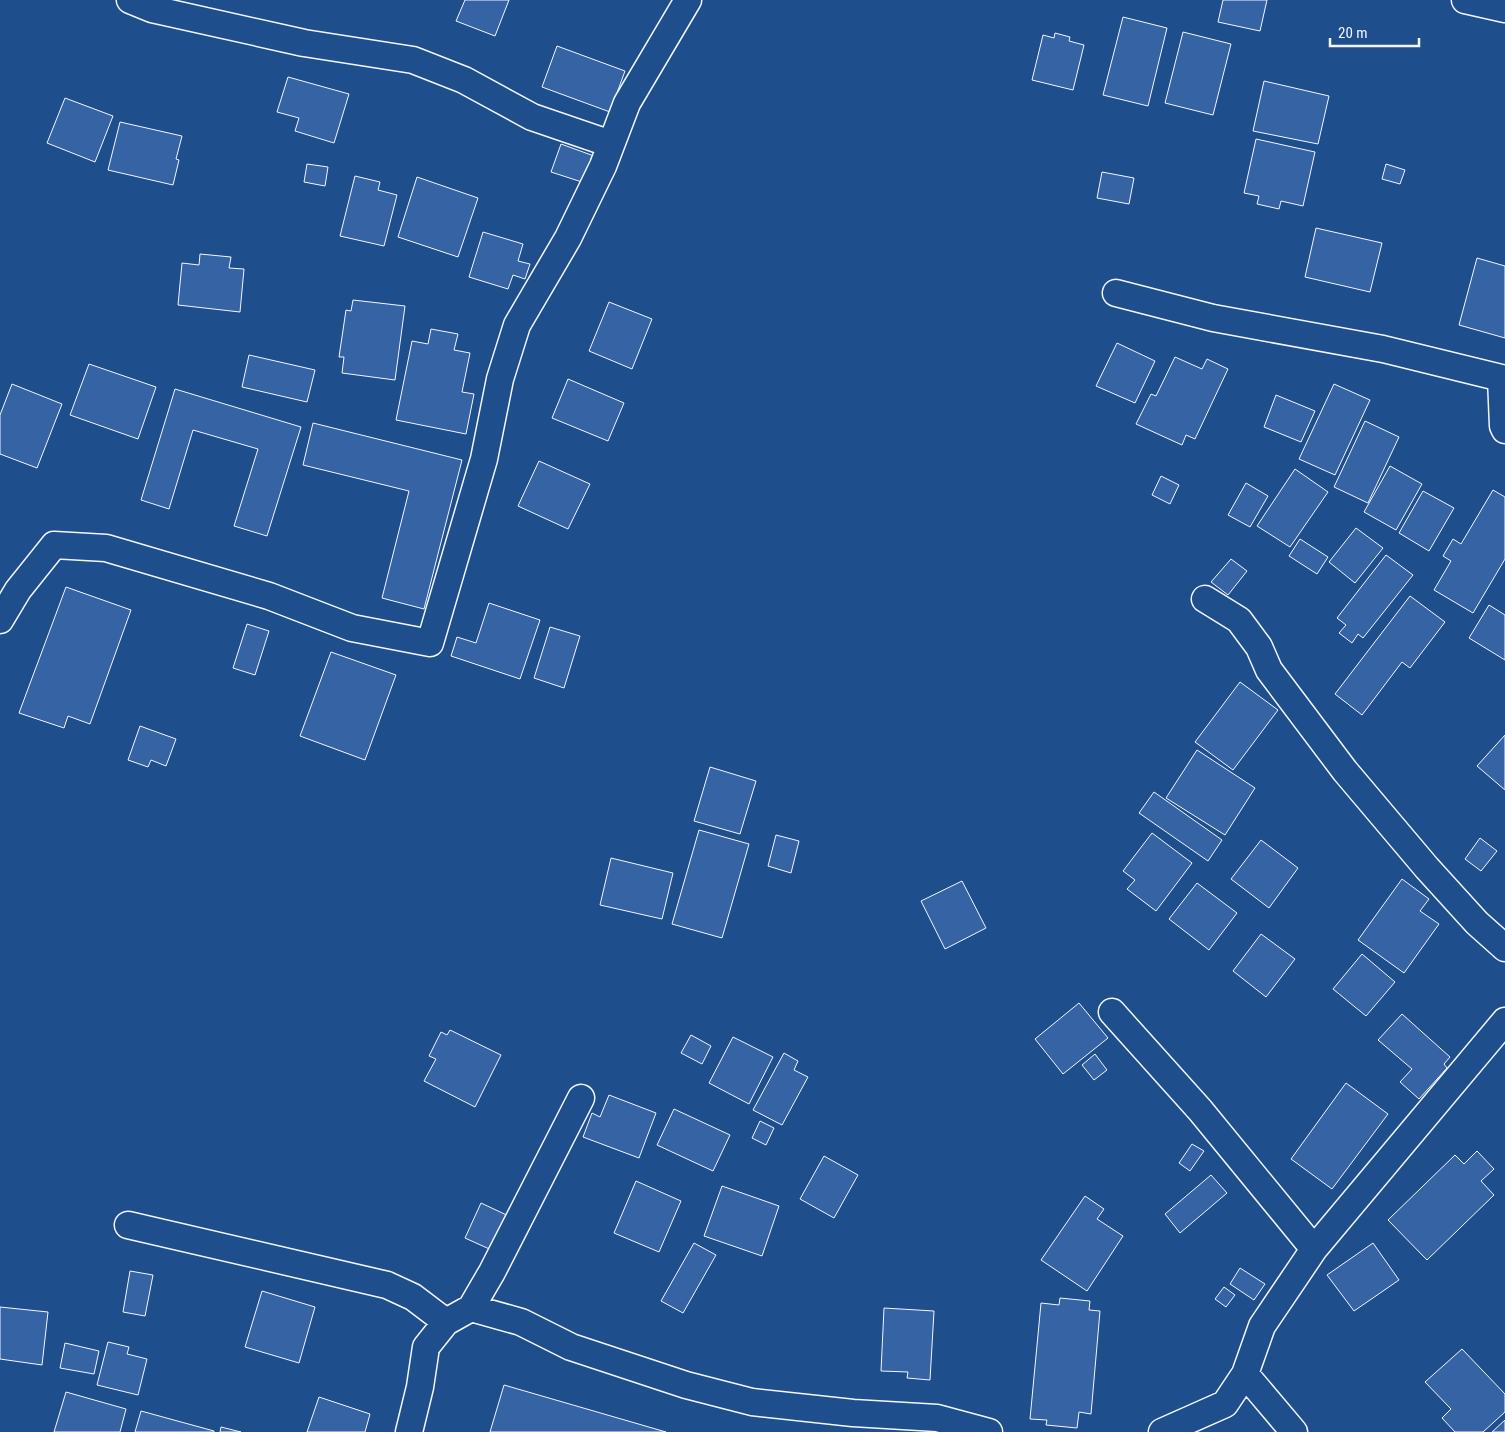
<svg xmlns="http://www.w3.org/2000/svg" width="1505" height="1432" font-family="'Roboto Condensed',sans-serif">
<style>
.building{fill:#3563a3;stroke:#f2f6ff}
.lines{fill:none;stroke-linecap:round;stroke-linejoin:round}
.minor-casing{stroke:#f2f6ff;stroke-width:29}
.minor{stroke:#1f4e8c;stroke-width:26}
</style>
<rect width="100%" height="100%" fill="#1f4e8c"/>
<!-- building -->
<path class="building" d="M465,0H509L495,36L456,21Z
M1223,0H1267L1260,31L1218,22Z
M1123,17L1167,28L1148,106L1103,95Z
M1183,32L1231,44L1213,115L1165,103Z
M1055,33L1070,37L1069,41L1084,45L1073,90L1032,80L1043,35L1054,38Z
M557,46L625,71L610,112L542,87Z
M288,77L349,94L334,143L295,131L299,118L277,112Z
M1264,81L1329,96L1318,144L1253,131Z
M65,98L113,116L95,162L47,143Z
M120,122L182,136L176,159L179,160L173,185L108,170Z
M1256,139L1315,152L1303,206L1281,201L1279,209L1257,204L1259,196L1244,193Z
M561,144L594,156L585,183L551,172Z
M307,164L328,167L325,186L304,182Z
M1386,164L1405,170L1400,184L1382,179Z
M1102,172L1134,178L1129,204L1097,198Z
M355,176L380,182L378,190L397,195L384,246L340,236Z
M417,177L478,198L458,257L398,237Z
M1316,228L1382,243L1370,292L1305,277Z
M483,232L523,244L518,261L530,264L525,279L513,275L508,289L469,277Z
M200,254L231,257L229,268L244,269L240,312L178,305L182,263L199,265Z
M1477,258L1505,266V338L1459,325Z
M353,300L405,306L395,380L342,373L344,357H339L346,310L351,311Z
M609,302L652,319L632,369L589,351Z
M431,329L458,334L454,350L470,353L462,392L474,394L466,434L396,420L412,341L428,344Z
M1117,343L1155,361L1135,403L1096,386Z
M249,355L315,370L307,402L242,387Z
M1175,357L1202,369L1207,359L1228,369L1195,439L1186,435L1182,445L1136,424L1151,394L1156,396Z
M89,364L156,387L138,439L70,415Z
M568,379L624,403L608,441L552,418Z
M12,384L62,404L37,468L0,454V415Z
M1334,384L1370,400L1335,475L1299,459Z
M175,389L301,427L267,536L234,526L258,449L193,430L169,509L141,500Z
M1276,395L1315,411L1301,442L1264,427Z
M1365,421L1399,437L1368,503L1334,487Z
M313,423L462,460L424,609L382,598L409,491L303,465Z
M539,461L590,484L568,529L518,506Z
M1390,466L1422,484L1396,530L1364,512Z
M1295,469L1328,492L1290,547L1257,526Z
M1161,476L1179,485L1170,504L1152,495Z
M1246,483L1268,496L1250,527L1228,515Z
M1493,490L1505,497V559L1473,613L1434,590L1451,561L1443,556L1453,539L1461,544Z
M1423,491L1454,508L1429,551L1399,533Z
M1356,528L1383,548L1355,583L1329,562Z
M1300,539L1328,557L1317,574L1289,556Z
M1386,555L1413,575L1363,638L1358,634L1352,643L1339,633L1346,625L1337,618Z
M1231,559L1247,571L1228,595L1211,582Z
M66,587L131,610L90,724L68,716L64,728L19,713Z
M1410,596L1445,622L1410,668L1402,662L1362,715L1335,694Z
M489,603L540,620L520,679L451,656L457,637L476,643Z
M1489,605L1505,615V660L1469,638Z
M247,624L269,631L255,675L233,668Z
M550,627L580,636L564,688L534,678Z
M331,652L396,675L365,760L300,736Z
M1240,682L1278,710L1233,770L1195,742Z
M140,726L176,739L166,766L151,760L148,767L128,760Z
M1505,735V790L1477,766Z
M1197,750L1255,788L1225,835L1166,798Z
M710,767L756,781L740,834L694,821Z
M1154,792L1222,840L1208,861L1139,813Z
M699,830L749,844L722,938L672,924Z
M1152,833L1192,863L1156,911L1127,889L1135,880L1123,871Z
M776,835L799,841L791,873L768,866Z
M1480,838L1497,851L1481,871L1465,859Z
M1261,840L1298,868L1269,908L1231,879Z
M611,858L673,873L662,919L600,905Z
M1402,879L1429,899L1420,911L1439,924L1404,973L1358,940Z
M962,881L986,928L945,949L921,901Z
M1197,883L1237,913L1209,950L1169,919Z
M1261,934L1295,959L1266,997L1233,971Z
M1362,954L1395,982L1366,1016L1333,989Z
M1079,1003L1108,1038L1063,1074L1035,1039Z
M1402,1014L1450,1057L1444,1064L1447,1068L1419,1099L1400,1082L1412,1069L1378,1040Z
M450,1030L501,1055L475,1107L424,1081L436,1059L429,1056L441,1032L447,1035Z
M691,1035L711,1046L702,1064L681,1053Z
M733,1037L773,1057L749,1104L709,1083Z
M784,1053L798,1061L794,1070L808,1077L782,1125L753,1110Z
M1095,1054L1107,1070L1094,1080L1082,1065Z
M1346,1083L1388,1114L1332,1189L1291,1159Z
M609,1095L656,1113L639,1158L583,1137L592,1113L600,1117Z
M674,1109L730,1135L713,1171L657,1145Z
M760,1121L774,1128L766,1145L752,1138Z
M1192,1144L1204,1151L1190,1171L1179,1163Z
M1477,1151L1494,1169L1481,1181L1494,1195L1427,1260L1388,1220L1455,1155L1464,1164Z
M824,1156L858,1175L834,1218L800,1199Z
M1211,1175L1227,1193L1180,1233L1165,1214Z
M636,1181L681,1201L659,1252L614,1233Z
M722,1186L779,1206L762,1256L704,1236Z
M1085,1196L1104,1209L1097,1219L1123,1236L1087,1291L1041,1260Z
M481,1203L513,1218L496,1252L465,1238Z
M694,1243L716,1255L683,1313L661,1301Z
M1373,1243L1399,1280L1354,1311L1327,1275Z
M1240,1268L1265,1284L1254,1300L1230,1284Z
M130,1271L153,1275L145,1316L123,1312Z
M1224,1287L1235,1295L1226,1307L1215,1299Z
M262,1291L315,1307L299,1363L245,1347Z
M1060,1298L1090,1301L1089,1310L1100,1311L1091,1414L1079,1412L1077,1428L1046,1425L1047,1420L1030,1419L1041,1303L1059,1305Z
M0,1307L48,1312L42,1365L0,1359Z
M884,1308L934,1311L930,1380L907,1378L908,1372L881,1371Z
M108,1342L129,1347L127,1354L147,1359L138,1395L97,1385Z
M65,1343L99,1351L94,1374L60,1368Z
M1462,1349L1505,1394V1412L1483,1432H1455L1442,1418L1451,1409L1425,1382Z
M504,1385L666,1432H490Z
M66,1392L126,1409L120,1432H54Z
M319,1397L370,1414L365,1432H307Z
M141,1411L214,1431V1432H135Z
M1505,1420V1432H1492Z
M221,1427L241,1432H220Z"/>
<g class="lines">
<!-- minor casing -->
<g class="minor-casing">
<path id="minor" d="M130,0L152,9L304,43L413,60L464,80L532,117L611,144
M1465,0L1505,9
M1116,293L1213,318L1383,349L1505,379
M1501,378L1503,426L1505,430
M1205,599L1239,620L1259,647L1269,670L1345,771L1427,868L1477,923L1505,948
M0,620L18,590L54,545L106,548L269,596L352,628L430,643L484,459L500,379L517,325L568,238L603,166L627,103L688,0
M1112,1012L1200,1110L1314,1249
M128,1225L387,1285L413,1297L446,1322
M471,1308L521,1322L571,1347L686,1385L752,1402L853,1413L937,1418L989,1432
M1245,1374L1294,1432
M409,1432L420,1387L426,1347L446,1322L471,1308L492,1272L581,1098
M1162,1432L1225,1404L1245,1374L1262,1326L1314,1249L1505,1021"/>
</g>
<!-- minor -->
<use href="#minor" class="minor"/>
</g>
<!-- scale -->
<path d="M1330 38v8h89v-8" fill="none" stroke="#f2f6ff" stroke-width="2.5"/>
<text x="1338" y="38" font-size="15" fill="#f2f6ff" stroke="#1f4e8c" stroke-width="4" paint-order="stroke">20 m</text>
</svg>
